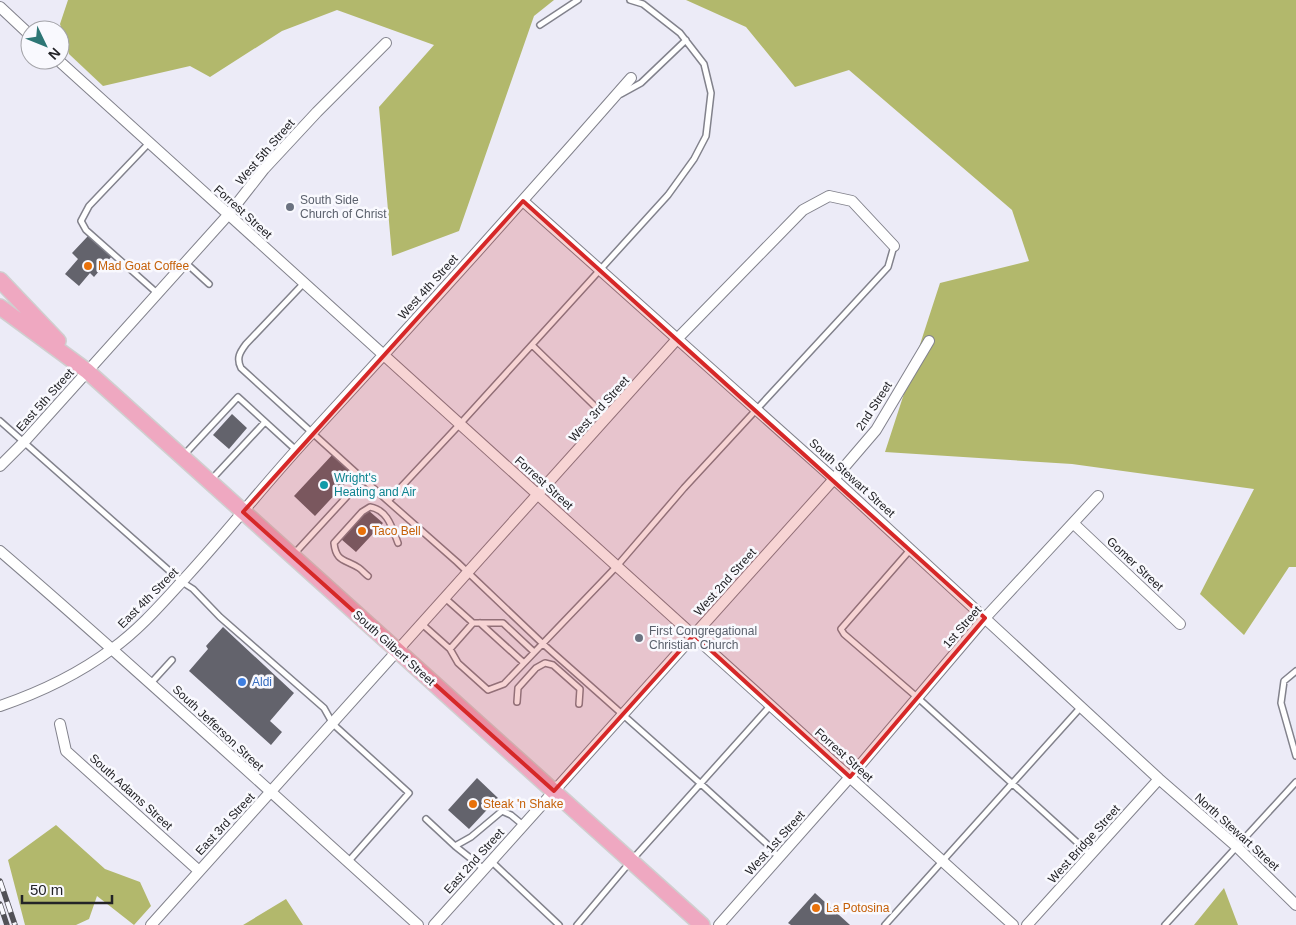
<svg xmlns="http://www.w3.org/2000/svg" width="1296" height="925" font-family="Arial,sans-serif">
<style>
.forest{fill:#b2b86c}
.building{fill:#63636c}
.lines{fill:none;stroke-linecap:round;stroke-linejoin:round}
.lane-casing{stroke:#82828c;stroke-width:8}
.street-casing{stroke:#82828c;stroke-width:12}
.primary-casing{stroke:#cfcfcf;stroke-width:18}
.lane{stroke:#fff;stroke-width:5}
.street{stroke:#fff;stroke-width:10}
.primary{stroke:#efa8c1;stroke-width:15}
.rail-casing{stroke:#525157;stroke-width:5.5}
.rail{stroke:#f9f9fe;stroke-width:4;stroke-dasharray:11;stroke-linecap:butt}
.marked{fill:#d62828;fill-opacity:0.2;stroke:#d62828;stroke-width:4;stroke-linejoin:round}
.worship-dot{fill:#6b7280;stroke:#f9f9fe;stroke-width:2}
.food-dot{fill:#e8710a;stroke:#f9f9fe;stroke-width:2}
.culture-dot{fill:#0f9aa8;stroke:#f9f9fe;stroke-width:2}
.shop-dot{fill:#3f7fe0;stroke:#f9f9fe;stroke-width:2}
.labels{text-anchor:middle;dominant-baseline:central;stroke-width:5;stroke-linejoin:round;paint-order:stroke}
.street-label{font-size:12px;fill:#232327;stroke:#f9f9fe}
.worship-label{font-size:12px;fill:#5b616d;stroke:#f9f9fe;text-anchor:start}
.food-label{font-size:12px;fill:#c56008;stroke:#f9f9fe;text-anchor:start}
.culture-label{font-size:12px;fill:#0d838f;stroke:#f9f9fe;text-anchor:start}
.shop-label{font-size:12px;fill:#366cbe;stroke:#f9f9fe;text-anchor:start}
</style>
<rect width="100%" height="100%" fill="#ecebf7"/>
<!-- forest -->
<path class="forest" d="M68,0H554L534,16L459,231L392,256L379,107L434,45L337,10L282,31L210,77L190,66L103,86L69,54L60,24Z
M686,0H1296V567H1289L1244,635L1200,594L1254,489L1072,464L885,452L940,283L1029,261L1012,210L849,70L795,87L746,27Z
M56,825L105,869L140,882L151,906L134,925L97,896L89,919L76,925H25L8,860Z
M1224,888L1238,925H1194Z
M286,899L303,925H243Z"/>
<!-- building -->
<path class="building" d="M88,236L112,256L94,277L90,273L79,286L65,274L78,259L72,253Z
M232,414L247,428L229,449L213,435Z
M333,454L354,474L315,516L294,496Z
M368,510L383,523L356,552L341,539Z
M223,627L294,693L270,721L282,732L271,745L189,671L208,649L206,646Z
M477,778L498,798L469,829L448,810Z
M815,893L850,925H791L788,923Z"/>
<g class="lines">
<!-- lane casing -->
<g class="lane-casing">
<path id="lane" d="M540,25L578,0
M621,94L641,83L686,40
M149,143L89,206L81,221L86,230L157,293
M186,263L209,284
M304,283L246,344C240,352 236,358 241,368L363,479L457,562L542,643L701,784L767,844L778,857
M532,345L607,418
M0,421L182,582L193,589L220,617L324,708L333,724L409,793L348,862
M183,456L238,397L296,450
M211,480L265,422
M388,501L460,424L668,195L694,159L706,136L711,93L704,64L680,33L643,4L630,0
M910,550L841,629L844,634L918,698L1091,855
M294,554L363,479
M368,576C365,574 362,570 359,568C345,559 336,562 334,543L362,512L370,507C388,510 392,528 398,543
M445,598L473,623L450,649
M473,623H503L534,652
M480,623L524,663
M422,624L450,649L458,663L488,690L504,684L617,566L684,488L888,267L894,246
M1296,671L1284,681L1281,703L1296,756
M151,683L172,660
M517,702L518,688L536,668L545,663L553,665L580,689L579,704
M426,819L455,846L484,869
M455,846L471,837L502,811L511,815L523,825
M491,861L559,925
M577,925L631,861L771,705
M885,925L1081,707
M1165,925L1296,782"/>
</g>
<!-- street casing -->
<g class="street-casing">
<path id="street" d="M0,7L30,35
M58,60L1013,925
M523,201L834,479L1159,779L1237,847L1296,905
M0,466L24,442L228,215L264,169L317,112L386,43
M1073,523L1180,624
M0,551C142,673 279,800 418,925
M0,706C41,692 77,675 112,649C140,629 163,602 186,577C229,530 268,480 311,434C419,317 526,198 631,78
M60,724L66,751L198,870
M151,925L678,338L803,210L829,196L852,201L894,246
M434,925L834,479L876,430L929,341
M719,925L850,777L985,618L1098,496
M1027,925L1159,779"/>
</g>
<!-- primary casing -->
<g class="primary-casing">
<path id="primary" d="M0,280L58,341
M0,307L87,371L702,925"/>
</g>
<!-- lane -->
<use href="#lane" class="lane"/>
<!-- street -->
<use href="#street" class="street"/>
<!-- primary -->
<use href="#primary" class="primary"/>
<!-- rail casing -->
<g class="rail-casing">
<path id="rail" d="M0,881L15,925
M0,904L7,925"/>
</g>
<!-- rail -->
<use href="#rail" class="rail"/>
</g>
<!-- marked area -->
<path class="marked" d="M523,201L985,618L850,777L694,635L554,791L243,512Z"/>
<!-- markers -->
<g class="worship-dot">
<circle cx="290" cy="207" r="5"/>
<circle cx="639" cy="638" r="5"/>
</g>
<g class="food-dot">
<circle cx="88" cy="266" r="5"/>
<circle cx="362" cy="531" r="5"/>
<circle cx="473" cy="804" r="5"/>
<circle cx="816" cy="908" r="5"/>
</g>
<circle class="culture-dot" cx="324" cy="485" r="5"/>
<circle class="shop-dot" cx="242" cy="682" r="5"/>
<g class="labels">
<!-- street labels -->
<g class="street-label">
<text transform="translate(265 152) rotate(-49)">West 5th Street</text>
<text transform="translate(243 212) rotate(42)">Forrest Street</text>
<text transform="translate(428 287) rotate(-48)">West 4th Street</text>
<text transform="translate(45 400) rotate(-48)">East 5th Street</text>
<text transform="translate(874 406) rotate(-57)">2nd Street</text>
<text transform="translate(599 409) rotate(-48)">West 3rd Street</text>
<text transform="translate(852 478) rotate(42)">South Stewart Street</text>
<text transform="translate(544 483) rotate(42)">Forrest Street</text>
<text transform="translate(1135 564) rotate(43)">Gomer Street</text>
<text transform="translate(725 582) rotate(-48)">West 2nd Street</text>
<text transform="translate(148 598) rotate(-45)">East 4th Street</text>
<text transform="translate(962 627) rotate(-49)">1st Street</text>
<text transform="translate(394 648) rotate(42)">South Gilbert Street</text>
<text transform="translate(218 728) rotate(43)">South Jefferson Street</text>
<text transform="translate(844 755) rotate(42)">Forrest Street</text>
<text transform="translate(131 792) rotate(42)">South Adams Street</text>
<text transform="translate(225 824) rotate(-47)">East 3rd Street</text>
<text transform="translate(1237 832) rotate(42)">North Stewart Street</text>
<text transform="translate(775 843) rotate(-48)">West 1st Street</text>
<text transform="translate(1084 844) rotate(-48)">West Bridge Street</text>
<text transform="translate(474 861) rotate(-48)">East 2nd Street</text>
</g>
<!-- worship labels -->
<g class="worship-label">
<text x="300" y="200">South Side<tspan x="300" dy="14">Church of Christ</tspan></text>
<text x="649" y="631">First Congregational<tspan x="649" dy="14">Christian Church</tspan></text>
</g>
<!-- food labels -->
<g class="food-label">
<text x="98" y="266">Mad Goat Coffee</text>
<text x="372" y="531">Taco Bell</text>
<text x="483" y="804">Steak 'n Shake</text>
<text x="826" y="908">La Potosina</text>
</g>
<!-- culture labels -->
<g class="culture-label">
<text x="334" y="478">Wright's<tspan x="334" dy="14">Heating and Air</tspan></text>
</g>
<!-- shop labels -->
<g class="shop-label">
<text x="252" y="682">Aldi</text>
</g>
</g>
<!-- north arrow -->
<g transform="translate(45 45) rotate(133)"><circle r="24" fill="#f9f9fe" stroke="#a3a3a8"/>
<path d="M0-4L9 19L0 12L-9 19Z" fill="#2d7675"/>
<text y="-8" font-size="14" font-weight="bold" text-anchor="middle" fill="#232327">N</text>
</g>
<!-- scale -->
<path d="M22 895v8h90v-8" fill="none" stroke="#232327" stroke-width="2.5"/>
<text x="30" y="895" font-size="15" fill="#232327" stroke="#f9f9fe" stroke-width="4" paint-order="stroke">50 m</text>
</svg>
